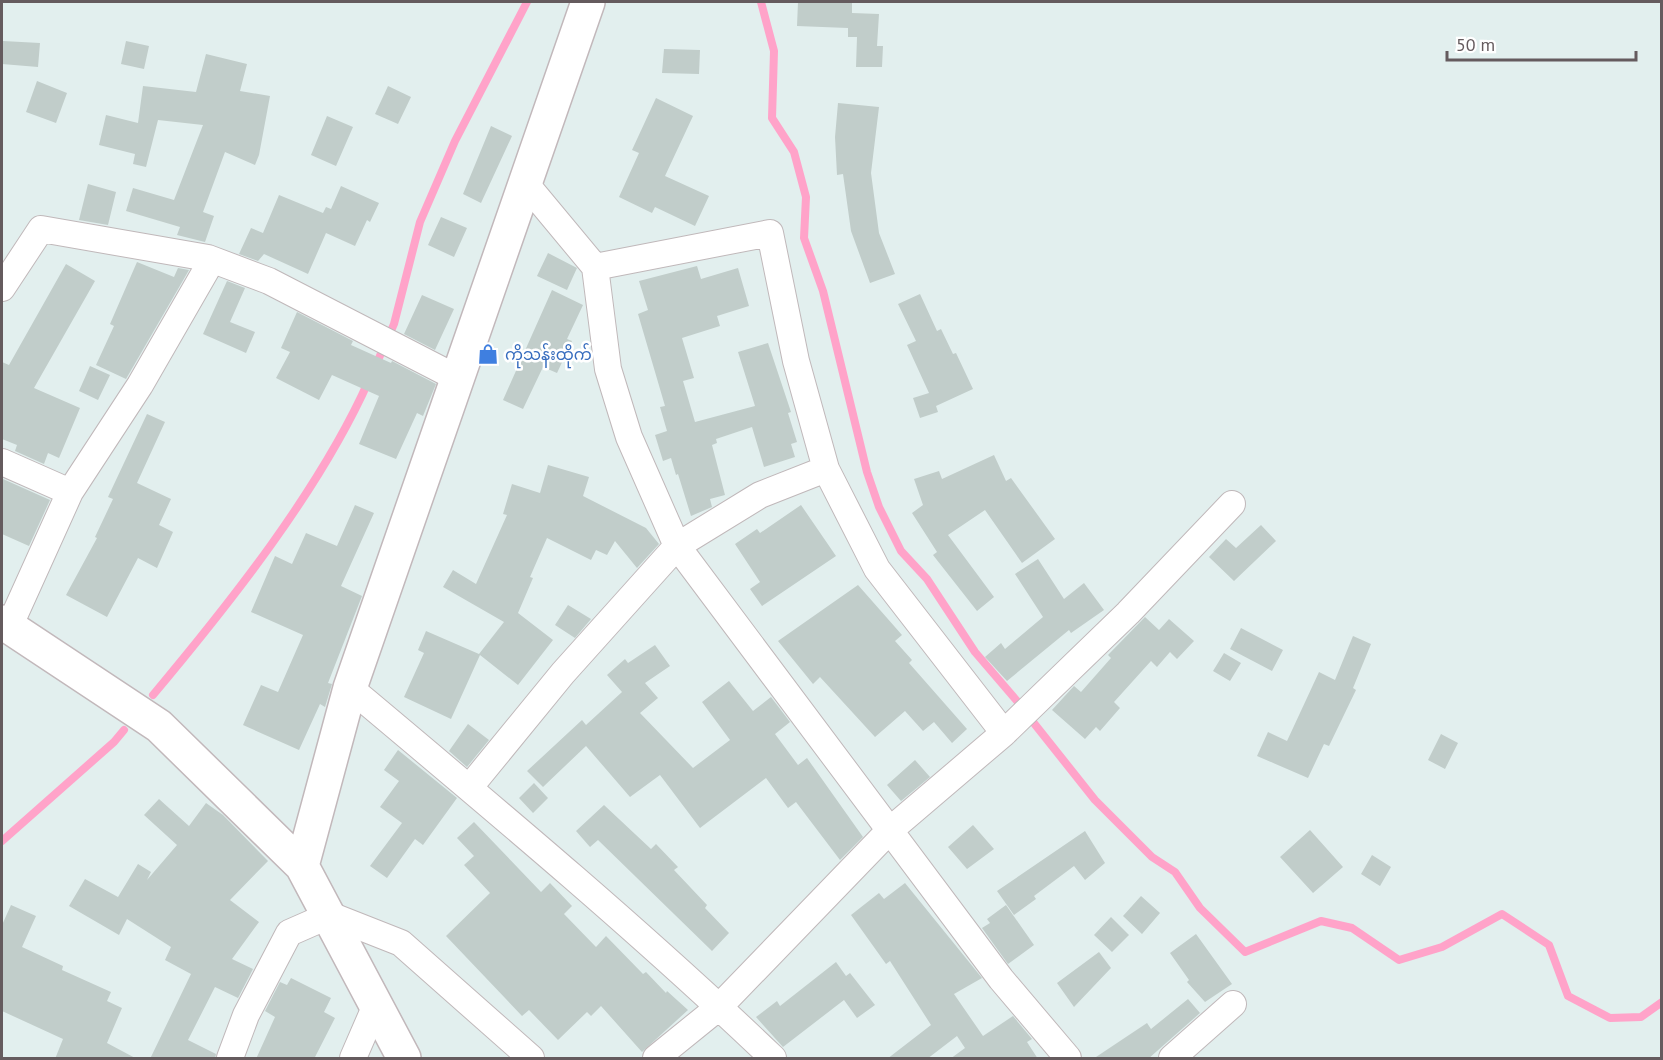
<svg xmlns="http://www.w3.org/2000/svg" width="1663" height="1060" font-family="'PT Sans','Noto Sans Myanmar',sans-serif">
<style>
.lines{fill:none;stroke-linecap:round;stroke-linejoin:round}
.stream{stroke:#ffa3c9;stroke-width:8}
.building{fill:#c1cdca}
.street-casing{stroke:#c0b8ba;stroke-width:28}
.secondary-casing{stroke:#c2b8bb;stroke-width:36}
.street{stroke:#fff;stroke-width:26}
.secondary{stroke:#fff;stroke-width:33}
.labels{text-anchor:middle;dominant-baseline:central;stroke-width:5;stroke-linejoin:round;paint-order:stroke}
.shop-label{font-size:16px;fill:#366cbe;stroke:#fff;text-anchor:start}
</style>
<rect width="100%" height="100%" fill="#e2efee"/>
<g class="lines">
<!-- stream -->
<path class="stream" d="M761,2L774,51L772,118L794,152L806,197L804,238L823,291L867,472L879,507L901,551L927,579L975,652L1023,708
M375,367L394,324L420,222L455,141L527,2
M153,695C230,603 320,490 369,380
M1033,722L1095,800L1152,857L1175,872L1200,908L1245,952L1321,921L1352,928L1399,960L1442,947L1502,914L1549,945L1568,996L1610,1018L1641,1017L1662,1002
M2,841L114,742L124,730"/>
</g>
<!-- building -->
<path class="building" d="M798,2H852V13L879,14L877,46H883L882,67H856L857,37H848V28L797,26Z
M3,41L40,43L38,67L2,64Z
M126,41L149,46L144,69L121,64Z
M664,49L700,50L699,74L662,73Z
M206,54L247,64L240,91L270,96L259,155L255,165L225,152L203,212L214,216L205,242L177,235L180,227L126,211L133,188L174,200L203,125L158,120L146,167L133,164L135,154L99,145L106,115L138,123L143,86L196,92Z
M37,81L67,93L56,123L26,112Z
M388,86L411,97L398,124L375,114Z
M656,98L693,116L665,176L709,196L695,226L655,207L652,213L619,197L639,153L632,150Z
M838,103L879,107L871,173L879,233L895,274L870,283L851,231L843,174L837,175L835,137Z
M327,116L353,127L336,166L311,155Z
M491,126L512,136L481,203L463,194Z
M88,184L116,192L108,225L79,220Z
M341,186L379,203L370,222L367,220L355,246L326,233L308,274L264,254L258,261L239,254L251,228L263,233L279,195L323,213L326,207L331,209Z
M441,217L467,228L454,257L428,245Z
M548,253L577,268L567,290L537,276Z
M137,262L174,277L178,268L189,270L126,379L96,365L114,326L110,324Z
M66,264L95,281L34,388L80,408L59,458L48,453L44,464L15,451L17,445L2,439V362L9,365Z
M697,266L701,279L738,268L749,306L717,316L720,326L682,338L694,378L683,381L695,422L755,406L738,352L768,343L791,412L788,413L797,442L791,444L795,457L764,467L752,427L716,439L717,443L712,445L725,495L710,499L712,507L691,516L678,474L676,475L671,458L663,461L655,435L667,431L660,407L665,406L638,314L648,310L639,281Z
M227,281L245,288L230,322L255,332L246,353L203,334Z
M552,290L583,305L567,339L572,341L557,373L543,367L523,409L503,400Z
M920,294L937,331L941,329L953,354L956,353L973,389L936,406L938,412L920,418L913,398L929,393L907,345L916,341L898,304Z
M422,295L454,309L435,350L404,334Z
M297,312L353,341L351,345L391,363L392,361L436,384L423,416L417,413L396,459L359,444L379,396L332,375L319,400L276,378L290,352L281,348Z
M90,366L110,375L98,400L79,391Z
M147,414L165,422L137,483L171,499L159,525L173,532L157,568L138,558L107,617L66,595L97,538L95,537L113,499L108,497Z
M994,455L1006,481L1011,478L1055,539L1022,563L985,510L948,535L994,597L977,611L933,555L937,552L912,513L923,505L914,479L939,471L942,479Z
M548,465L589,477L583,496L646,528L659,544L637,568L615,541L607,555L596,550L591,560L547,538L530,577L533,578L518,613L553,640L518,685L480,655L451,719L404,697L424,653L418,650L426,631L479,654L504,622L443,587L453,570L476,584L507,515L503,514L512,484L540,493Z
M3,479L50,500L29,546L2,534Z
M355,505L374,513L341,586L362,596L328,683L332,684L325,707L320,704L299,750L243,725L261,685L278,692L303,635L251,612L275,556L292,564L306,533L337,546Z
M801,505L836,556L762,606L750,589L760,582L735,544L757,529L760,533Z
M1261,525L1276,541L1234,581L1209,557L1226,539L1236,548Z
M1038,559L1064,599L1084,583L1104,610L1071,633L1069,630L1007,681L985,657L1001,643L1005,649L1043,617L1015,574Z
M858,585L902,635L895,641L912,660L909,663L967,729L952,743L934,722L923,731L905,711L875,737L820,677L813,684L778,641Z
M568,605L591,619L575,638L555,625Z
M1145,617L1159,630L1169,619L1194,641L1177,659L1170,652L1157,667L1151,661L1114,702L1120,708L1100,731L1096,727L1085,739L1052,710L1074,686L1081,692L1111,658L1108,655Z
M1241,628L1283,650L1272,671L1230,649Z
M1353,636L1371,644L1353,688L1356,690L1329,746L1324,744L1308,778L1257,756L1268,732L1287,741L1319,672L1335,680Z
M655,645L670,666L645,683L658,698L640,713L693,768L730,740L702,702L729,681L753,711L771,697L790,722L775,734L798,765L807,758L863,837L840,860L796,802L788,808L766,778L700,828L660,775L630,797L586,746L543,787L527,771L582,720L586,725L622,692L607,675L625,659L628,663Z
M1224,653L1241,663L1230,681L1213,671Z
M468,724L489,740L467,767L449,751Z
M1441,734L1458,743L1445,769L1428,760Z
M398,750L457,798L423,845L415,839L387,878L370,866L402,823L380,807L399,781L384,770Z
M915,760L930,777L901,801L887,785Z
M534,783L548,798L533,813L519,798Z
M159,799L189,826L206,803L223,815L268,861L230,900L259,922L232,959L253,969L238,998L215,987L188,1040L216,1054L215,1059H150L191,974L165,960L171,947L127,919L119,935L69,906L85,879L118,897L138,864L151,872L147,880L177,845L144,815Z
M604,805L651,849L656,844L678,867L674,870L707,905L705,908L729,933L712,951L598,840L590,847L576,831Z
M474,822L541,892L550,883L572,906L564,914L596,947L606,936L643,974L646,972L666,993L667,991L688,1010L642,1052L601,1006L591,1016L587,1012L558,1040L529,1010L522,1016L446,936L490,893L464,865L474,856L457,838Z
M973,825L994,849L967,869L948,847Z
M1310,830L1343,867L1313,893L1280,857Z
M1085,831L1105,863L1085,880L1074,866L1034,896L1036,899L1014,915L997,891Z
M1372,855L1391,867L1380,886L1361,874Z
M905,883L982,978L954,994L983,1036L1013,1016L1032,1039L1027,1042L1038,1059H950L965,1048L957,1036L927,1059H887L931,1025L890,961L886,964L851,915L879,893L884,899Z
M1141,896L1160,913L1142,934L1123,916Z
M11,905L36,916L22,947L63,966L62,970L111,992L107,1001L122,1008L107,1043L137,1059H55L63,1039L2,1011V925Z
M1006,905L1034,945L1008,964L982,928L990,923L987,919Z
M1111,917L1129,935L1112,952L1094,935Z
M1196,934L1232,984L1205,1002L1187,982L1189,980L1170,953Z
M1099,952L1111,968L1074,1007L1057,983Z
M836,962L846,976L850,973L875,1005L857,1018L844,1000L783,1047L756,1017L777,1001L780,1006Z
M291,978L331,998L324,1012L335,1018L314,1059H256L275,1017L265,1011L280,982L287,985Z
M1188,999L1200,1013L1148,1059H1093L1147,1023L1151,1029Z"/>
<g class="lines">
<!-- street casing -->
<g class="street-casing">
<path id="street" d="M526,184L595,267L608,369L629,437L677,546L1001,979L1068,1058
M595,267L770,233L796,361L826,469L877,569L1004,733
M2,288L41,229L208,258L269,281L459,379
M2,462L70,492
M10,625L70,492L140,385L212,260
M350,688C493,808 638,929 773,1058
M469,788L563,673L677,546L760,495L826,469
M230,1058L246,1015L289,933L330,915L401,943L531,1058
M353,1058L376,1005
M656,1058L719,1007L889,831L1004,733L1128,613L1232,504
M1172,1058L1233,1004"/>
</g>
<!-- secondary casing -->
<g class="secondary-casing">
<path id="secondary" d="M2,622L159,726L302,866L404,1058
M302,866L350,688L588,2"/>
</g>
<!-- street -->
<use href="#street" class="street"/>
<!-- secondary -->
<use href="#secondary" class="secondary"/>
</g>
<!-- icons -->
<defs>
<g id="shop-bare" transform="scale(1.62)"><path d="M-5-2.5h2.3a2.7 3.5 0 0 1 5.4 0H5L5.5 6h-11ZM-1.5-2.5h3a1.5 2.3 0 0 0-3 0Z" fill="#3f7fe0" stroke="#fff" stroke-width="2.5" paint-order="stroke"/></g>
</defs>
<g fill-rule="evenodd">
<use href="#shop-bare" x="488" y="354"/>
</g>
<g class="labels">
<!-- shop labels -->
<g class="shop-label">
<text x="505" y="354">ကိုသန်းထိုက်</text>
</g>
</g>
<!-- border -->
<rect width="1663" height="1060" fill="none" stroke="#655b5e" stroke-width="6"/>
<!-- scale -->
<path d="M1447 51v9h189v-9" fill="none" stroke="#655b5e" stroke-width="3"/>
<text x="1456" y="51" font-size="18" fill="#655b5e" stroke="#ffffff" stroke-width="4.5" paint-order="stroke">50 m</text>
</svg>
